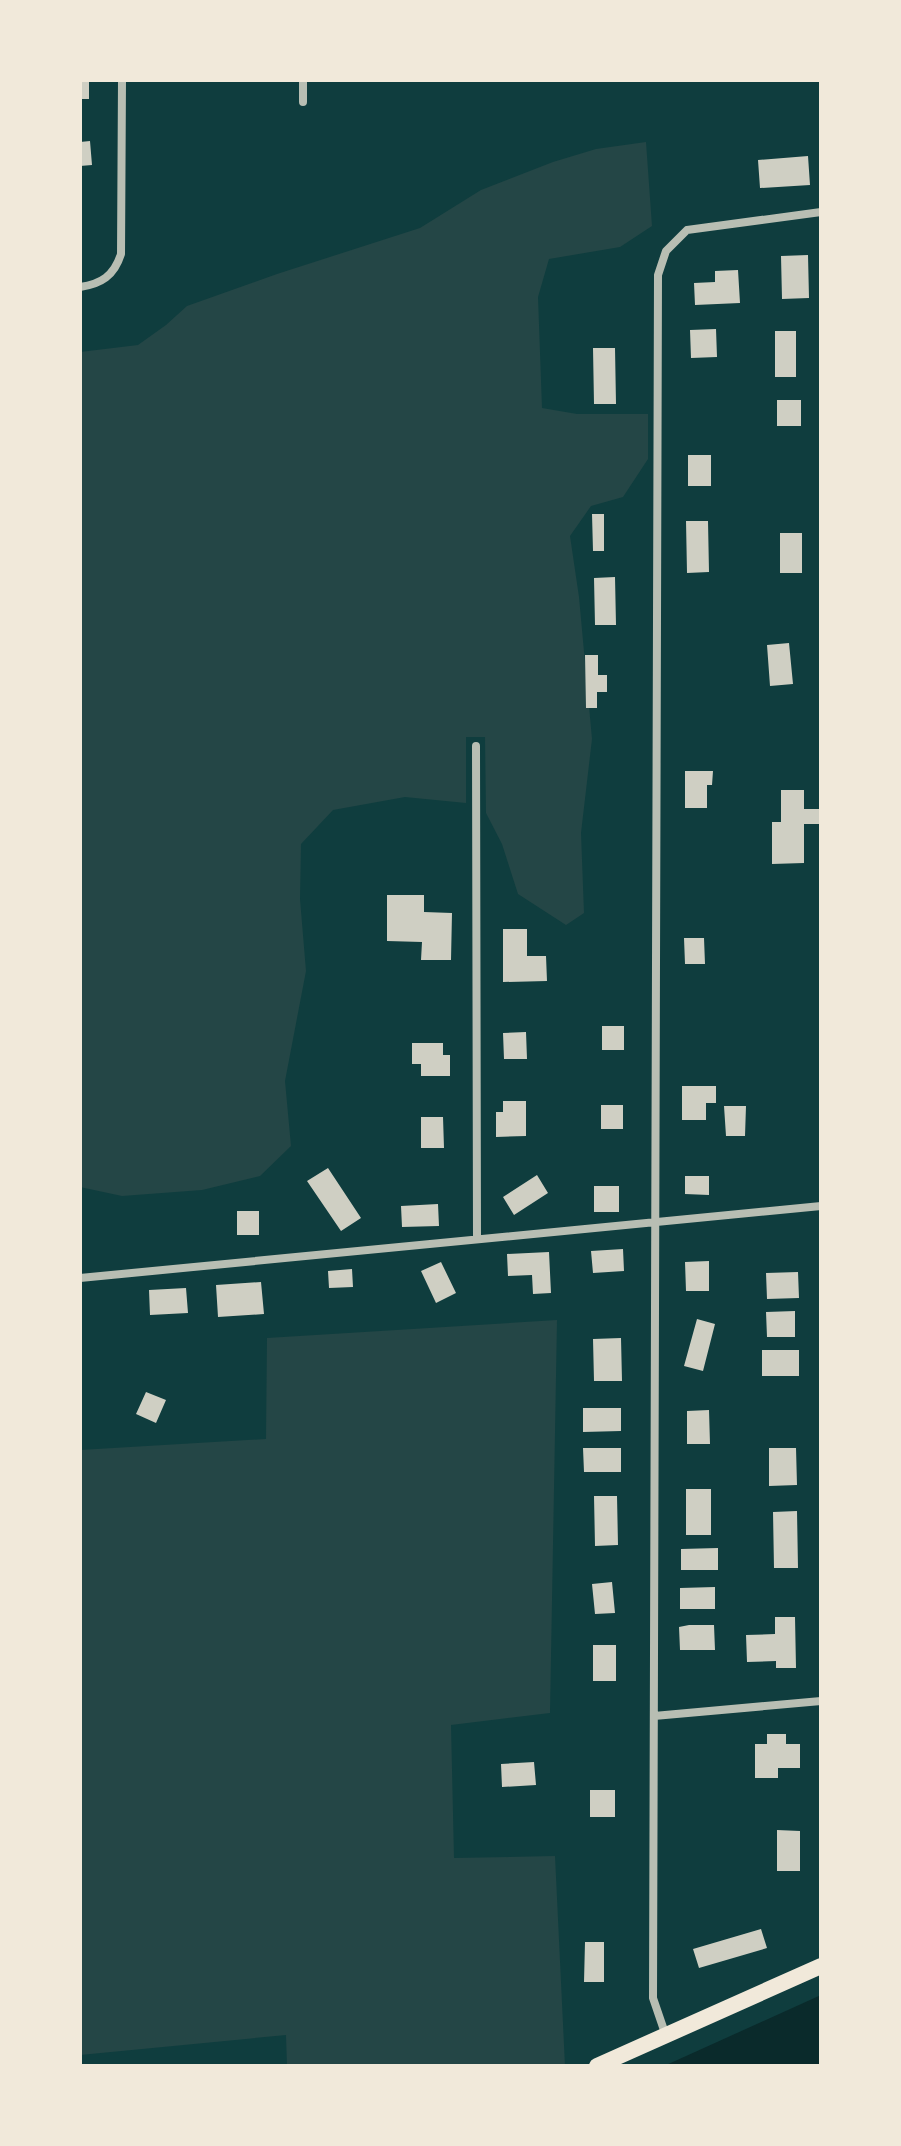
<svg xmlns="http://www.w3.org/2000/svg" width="901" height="2146" font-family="Spectral,serif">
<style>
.green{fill:#244646}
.water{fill:#0a2a2b}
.building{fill:#cfcfc3}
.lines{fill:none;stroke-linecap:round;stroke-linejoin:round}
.minor{stroke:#b8beb3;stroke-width:8}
.primary{stroke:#f1e9da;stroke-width:16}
</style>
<rect width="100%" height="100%" fill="#0f3d3e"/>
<!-- green -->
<path class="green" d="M646,142L652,226L620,247L549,259L538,297L542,408L577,414H648V459L623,497L591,506L570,536L579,597L592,739L581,833L584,913L566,925L518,894L502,844L486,813L485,737H466V803L405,797L333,810L301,844L300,899L306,971L285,1081L291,1146L260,1176L202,1190L122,1196L80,1187V352L138,345L166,325L187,306L277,274L420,228L481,190L553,162L596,149Z
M557,1320L550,1713L451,1725L454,1858L555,1856L565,2066H287L286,2035L80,2055V1450L266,1439L267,1338Z"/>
<!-- water -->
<path class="water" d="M821,1995V2066H664Z"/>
<!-- building -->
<path class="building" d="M80,80H89V99H80Z
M90,141L92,165L80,166V142Z
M808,156L810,185L760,188L758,160Z
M808,255L809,298L782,299L781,256Z
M738,270L740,303L695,305L694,283L715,282V271Z
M716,329L717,357L691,358L690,330Z
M775,331H796V377H775Z
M593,348H615L616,404H594Z
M777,400H801V426H777Z
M688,455H711V486H688Z
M592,514H604V551H593Z
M686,521H708L709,572L687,573Z
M780,533H802V573H780Z
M615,577L616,625H595L594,578Z
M789,643L793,684L770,686L767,645Z
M585,655H598V675H607V692H597V708H586Z
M685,771H713L712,785H707V808H685Z
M781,790H804V809H820V824H804V863L772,864V822H781Z
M387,895H424V912L452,913L451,960H421L422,942L387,941Z
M503,929H527V956H546L547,981L503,982Z
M684,938H704L705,964H685Z
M602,1026H624V1050H602Z
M526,1032L527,1059H504L503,1033Z
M412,1043H443V1055H450V1076H421V1064H412Z
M682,1086H716V1103H706V1120H682Z
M503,1101H526V1136L496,1137V1112H503Z
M601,1105H623V1129H601Z
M724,1106H746L745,1136H726Z
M421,1117H443L444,1148H421Z
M328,1168L361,1218L341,1231L307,1181Z
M537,1175L548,1193L514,1215L503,1197Z
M685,1176H709V1195L685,1194Z
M594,1186H619V1212H594Z
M438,1204L439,1226L402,1227L401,1206Z
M237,1211H259V1235H237Z
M623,1249L624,1271L593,1273L591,1251Z
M549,1252L551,1293L533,1294L532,1275L508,1276L507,1254Z
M709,1261V1291H686L685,1262Z
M441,1262L456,1293L436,1303L421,1271Z
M352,1269L353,1287L329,1288L328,1271Z
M798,1272L799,1298L767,1299L766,1273Z
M261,1282L264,1314L218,1317L216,1285Z
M186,1288L188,1313L150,1315L149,1290Z
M795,1311V1337H767L766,1312Z
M697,1319L715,1324L703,1371L684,1366Z
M621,1338L622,1381H594L593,1339Z
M762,1350H799V1376H762Z
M146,1392L166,1400L156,1423L136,1414Z
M583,1408H621V1431L583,1432Z
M709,1410L710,1444H687V1411Z
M583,1448H621V1472H584Z
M769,1448H796L797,1485L769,1486Z
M686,1489H711V1535H686Z
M594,1496H617L618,1545L595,1546Z
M797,1511L798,1568H774L773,1512Z
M718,1548V1570H681V1549Z
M612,1582L615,1613L595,1614L592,1584Z
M715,1587V1609H680V1588Z
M775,1617H795L796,1668H776V1661L747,1662L746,1635L775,1634Z
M689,1625H714L715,1650H680L679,1627Z
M593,1645H616V1681H593Z
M767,1734H786V1744H800V1768H778V1778H755V1744H767Z
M534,1762L536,1785L502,1787L501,1764Z
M590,1790H615V1817H590Z
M777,1830L800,1831V1871H777Z
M761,1929L767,1948L699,1968L693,1949Z
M585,1942H604V1982H584Z"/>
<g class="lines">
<!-- minor -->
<path class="minor" d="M303,80V102
M80,287C101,284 114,276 121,254L122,80
M476,746L477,1239
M80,1278L821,1206
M654,1716L821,1701
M666,2036L653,1998L658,275L666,251L687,230L821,212"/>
<!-- primary -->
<path class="primary" d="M597,2066L821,1966"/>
</g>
<!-- border -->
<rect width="901" height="2146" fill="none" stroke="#f1e9da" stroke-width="164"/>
</svg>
